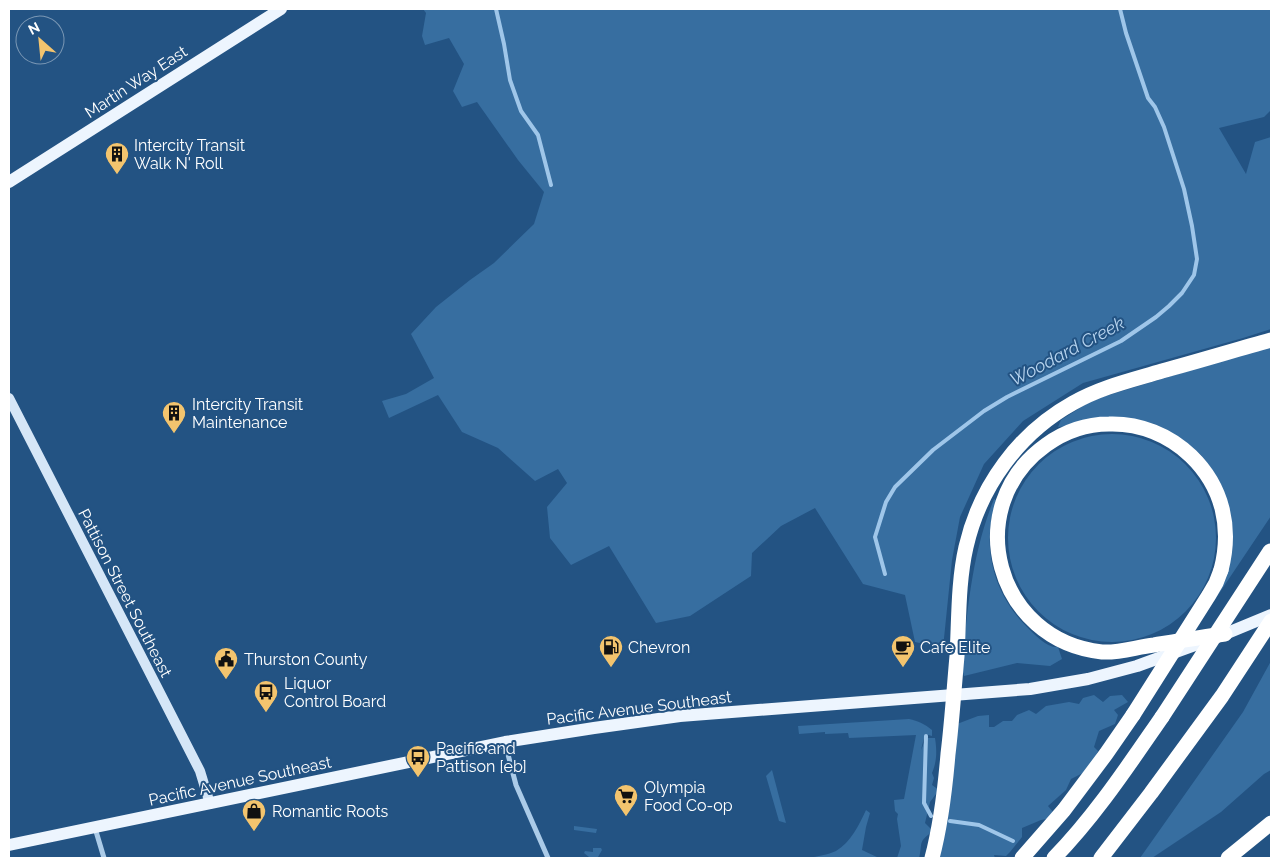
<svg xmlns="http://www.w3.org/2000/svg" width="1280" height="867" font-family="Raleway,sans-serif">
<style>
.green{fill:#376ea0}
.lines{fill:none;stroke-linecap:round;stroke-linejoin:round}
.stream{stroke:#9fc6e9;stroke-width:4}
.street{stroke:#abcbe8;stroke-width:5}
.secondary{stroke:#d5e6f7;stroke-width:10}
.primary{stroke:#edf5fe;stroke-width:12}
.highway{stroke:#fff;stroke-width:15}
.highway-bridge{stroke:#fff;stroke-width:15}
.labels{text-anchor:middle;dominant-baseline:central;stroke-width:4;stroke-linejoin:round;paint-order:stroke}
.street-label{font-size:16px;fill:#fff;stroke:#235383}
.poi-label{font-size:16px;fill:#fff;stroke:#235383;text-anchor:start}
.water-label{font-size:18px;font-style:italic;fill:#b7d4ef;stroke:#235383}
</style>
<rect width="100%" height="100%" fill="#235383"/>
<!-- green -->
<path class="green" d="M423,9H1271V110L1264,117L1219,128L1246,174L1255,142L1271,137V329L1243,338L1083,383L1023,421L984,464L960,517L952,560L943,648L915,642L905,595L863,584L815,508L781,526L752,553L751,576L690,616L656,623L609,546L571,565L550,538L547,507L567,483L558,469L535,481L498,448L462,432L438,395L389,418L382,401L406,394L434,378L411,334L436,307L470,280L494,263L534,224L544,192L518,160L477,102L462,107L453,91L464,64L449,38L425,45L422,36L426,13Z
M1271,346V516L1212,604L1219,592L1222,487L1213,471L1201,455L1186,442L1171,432L1155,424L1137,420L1058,427L1061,420L1086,404L1102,397Z
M1008 538a104 104 0 1 1 208 0a104 104 0 1 1-208 0Z
M994,499L996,500C995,507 992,515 991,522C985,563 1000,602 1030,630C1035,635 1043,643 1051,646C1051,647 1058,647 1058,647L1062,659L1050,666L1017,663L964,676L962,669C967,611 972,553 994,499Z
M1271,661V770L1264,774L1221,812L1152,858H1140L1243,712Z
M1094,695L1103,702L1110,696L1122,695L1128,702L1114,710L1118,715L1115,724L1099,731L1094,747L1098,751L1092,764L1083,773L1071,779L1066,790L1048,806L1053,812L1051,818L1041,820L1022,828V837L1010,852L1006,856L994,855L995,858H939L957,724L978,716L989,715V727H994L1003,721H1012L1017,715L1029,710L1036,714L1046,706L1069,702L1079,704L1083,698Z
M909,719C918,721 925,724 932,730V736L925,734L921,750L926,738H935C937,751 937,761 932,773L934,778L932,785L939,790L930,802L925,823L933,831C917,843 923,842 919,858H897L901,846L897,819L898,814L895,811L894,800L904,799L916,735L849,738L848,733L825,734V732L799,734L798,726Z
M772,770L786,823L779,821L766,776Z
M866,810L870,813L866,827L862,850L879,858H809C817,856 828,855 836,851C851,842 859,825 866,810Z
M574,826L597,829L596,833L574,830Z
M593,848H601L602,850L598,857H589L584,853L585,851L593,852Z"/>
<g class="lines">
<!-- stream -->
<path class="stream" d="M496,9L504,44L510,80L521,111L538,135L551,185
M885,574L875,537L886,502L895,487L933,450L984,411L1007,397L1121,341L1156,317L1169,306L1182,293L1194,275L1197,259L1192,226L1184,189L1164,127L1155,107L1148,98L1126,33L1120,9
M926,736L924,803L931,816
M950,821L979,825L1013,841"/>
<!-- street -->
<path class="street" d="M505,743L516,785L548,858
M95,828L104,858"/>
<!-- secondary -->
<path class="secondary" d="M9,398L200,771L210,804"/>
<!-- primary -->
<path class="primary" d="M9,182L281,9
M9,845L505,742L594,728L680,716L1030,689L1088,679L1137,666L1225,634L1271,615"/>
<!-- highway -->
<path class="highway" d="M1221,570C1232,528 1223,487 1191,456C1169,435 1140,423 1109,424C1086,424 1064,432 1046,445C959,507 996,641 1102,652C1121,653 1136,647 1154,645C1178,641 1201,637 1225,634
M932,858C941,824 945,790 948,754C952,721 954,689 957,656C959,620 958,582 966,547C980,486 1019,433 1073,403C1101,387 1132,380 1162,371C1199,361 1235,350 1271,340
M1022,858L1064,810L1106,754L1133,715
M1054,858C1095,816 1128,766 1162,717
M1101,858L1151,793L1222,696L1271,621
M1228,858L1271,823"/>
<!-- highway-bridge -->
<path class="highway-bridge" d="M1133,715L1209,595L1216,583L1221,570
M1162,717L1270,551"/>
</g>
<!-- icons -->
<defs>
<g id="building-pin" transform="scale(1.25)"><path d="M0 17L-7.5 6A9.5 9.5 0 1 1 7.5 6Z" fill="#f3c46e" stroke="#235383"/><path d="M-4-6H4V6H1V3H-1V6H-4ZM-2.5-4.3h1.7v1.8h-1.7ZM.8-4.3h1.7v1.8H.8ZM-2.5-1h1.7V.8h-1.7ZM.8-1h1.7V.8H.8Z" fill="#111"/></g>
<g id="fuel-pin" transform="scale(1.25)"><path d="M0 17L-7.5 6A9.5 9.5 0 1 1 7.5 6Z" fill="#f3c46e" stroke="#235383"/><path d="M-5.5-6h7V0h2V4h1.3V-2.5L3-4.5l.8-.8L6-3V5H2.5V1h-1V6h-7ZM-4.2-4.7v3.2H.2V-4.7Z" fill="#111"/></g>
<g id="cafe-pin" transform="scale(1.25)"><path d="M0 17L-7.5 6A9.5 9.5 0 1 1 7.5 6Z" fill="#f3c46e" stroke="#235383"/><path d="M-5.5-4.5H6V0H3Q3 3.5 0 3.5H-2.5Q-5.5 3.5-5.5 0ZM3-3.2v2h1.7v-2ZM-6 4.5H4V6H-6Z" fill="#111"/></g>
<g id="civic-pin" transform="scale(1.25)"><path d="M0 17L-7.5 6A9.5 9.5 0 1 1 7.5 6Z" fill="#f3c46e" stroke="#235383"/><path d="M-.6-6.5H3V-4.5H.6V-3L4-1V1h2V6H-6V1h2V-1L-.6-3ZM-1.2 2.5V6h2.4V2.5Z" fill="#111"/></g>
<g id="bus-pin" transform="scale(1.25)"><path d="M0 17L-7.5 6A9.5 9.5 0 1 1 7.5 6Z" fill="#f3c46e" stroke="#235383"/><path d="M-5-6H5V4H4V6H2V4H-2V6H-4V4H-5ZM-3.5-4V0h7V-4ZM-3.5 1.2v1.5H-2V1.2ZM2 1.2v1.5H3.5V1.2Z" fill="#111"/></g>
<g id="supermarket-pin" transform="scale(1.25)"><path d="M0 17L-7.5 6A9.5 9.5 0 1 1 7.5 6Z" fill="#f3c46e" stroke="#235383"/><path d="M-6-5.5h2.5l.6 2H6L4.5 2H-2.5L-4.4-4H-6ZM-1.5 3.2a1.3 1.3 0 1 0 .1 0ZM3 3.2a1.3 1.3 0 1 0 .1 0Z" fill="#111"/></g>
<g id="shop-pin" transform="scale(1.25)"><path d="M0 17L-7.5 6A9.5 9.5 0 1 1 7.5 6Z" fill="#f3c46e" stroke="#235383"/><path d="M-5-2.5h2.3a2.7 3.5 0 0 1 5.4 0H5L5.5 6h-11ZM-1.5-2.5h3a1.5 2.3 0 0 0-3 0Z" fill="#111"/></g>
</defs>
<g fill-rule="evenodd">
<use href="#building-pin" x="117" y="154"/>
<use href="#building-pin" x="174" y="413"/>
<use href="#fuel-pin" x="611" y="647"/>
<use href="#cafe-pin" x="903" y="647"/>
<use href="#civic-pin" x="226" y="659"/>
<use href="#bus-pin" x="266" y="692"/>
<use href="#bus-pin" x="418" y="757"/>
<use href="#supermarket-pin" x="626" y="796"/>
<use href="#shop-pin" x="254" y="811"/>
</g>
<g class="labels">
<!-- street labels -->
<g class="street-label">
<text transform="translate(136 82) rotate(-33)">Martin Way East</text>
<text transform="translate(125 593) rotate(63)">Pattison Street Southeast</text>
<text transform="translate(639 708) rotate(-7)">Pacific Avenue Southeast</text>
<text transform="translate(240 781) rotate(-12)">Pacific Avenue Southeast</text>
</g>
<!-- poi labels -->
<g class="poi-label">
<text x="134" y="145">Intercity Transit<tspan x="134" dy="18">Walk N' Roll</tspan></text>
<text x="192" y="404">Intercity Transit<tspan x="192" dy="18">Maintenance</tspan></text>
<text x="628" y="647">Chevron</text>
<text x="920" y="647">Cafe Elite</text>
<text x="244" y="659">Thurston County</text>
<text x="284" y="683">Liquor<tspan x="284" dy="18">Control Board</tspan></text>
<text x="436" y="748">Pacific and<tspan x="436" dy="18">Pattison [eb]</tspan></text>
<text x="644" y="787">Olympia<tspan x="644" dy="18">Food Co-op</tspan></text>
<text x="272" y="811">Romantic Roots</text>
</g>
<!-- water labels -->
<g class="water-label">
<text transform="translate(1067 351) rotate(-28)">Woodard Creek</text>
</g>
</g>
<!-- border -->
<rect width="1280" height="867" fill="none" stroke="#ffffff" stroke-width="20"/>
<!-- north arrow -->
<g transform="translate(40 40) rotate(333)"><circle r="24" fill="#235383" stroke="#7b98b5"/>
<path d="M0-4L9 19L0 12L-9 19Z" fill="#f3c46e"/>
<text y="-8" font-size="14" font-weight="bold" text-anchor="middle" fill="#ffffff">N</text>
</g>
</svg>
